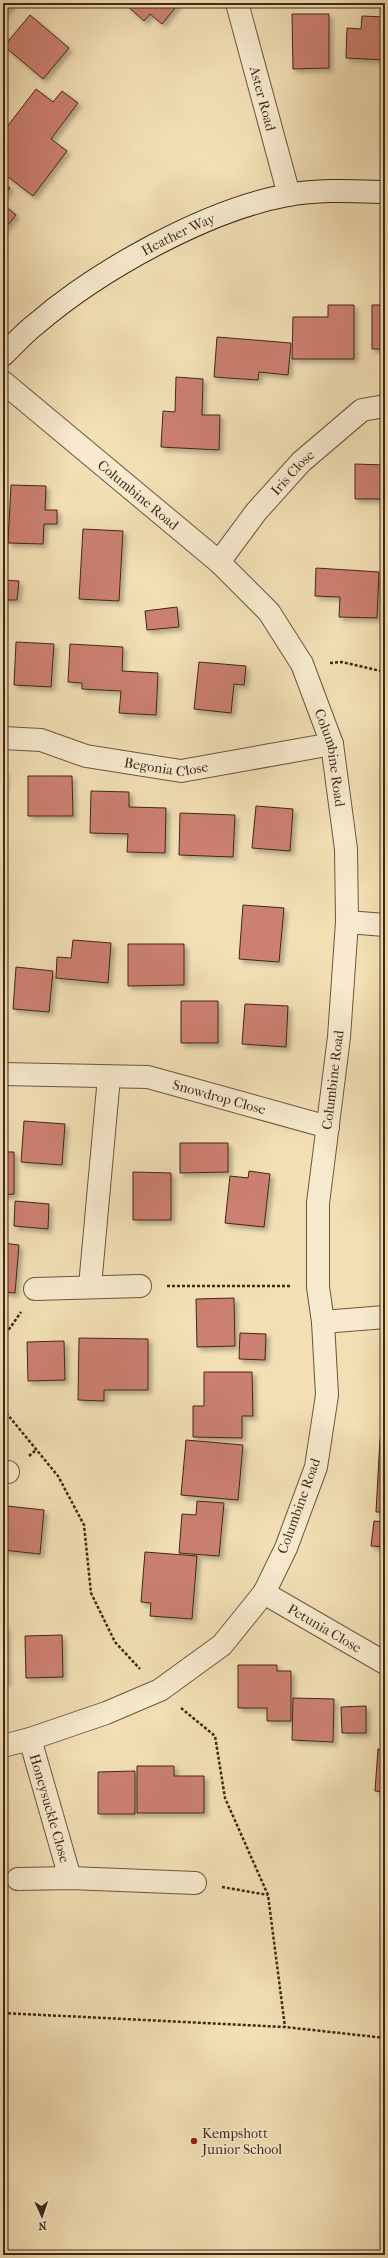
<svg xmlns="http://www.w3.org/2000/svg" width="388" height="2258" font-family="'IM FELL French Canon',serif">
<style>
.building{fill:#cc8071;stroke:#402816;filter:url(#shadow)}
.lines{fill:none;stroke-linecap:round;stroke-linejoin:round}
.street-casing{stroke:#6c563e;stroke-width:24}
.secondary-casing{stroke:#402816;stroke-width:24}
.path{stroke:#402816;stroke-width:2.5;stroke-dasharray:3 2;stroke-linecap:butt}
.street{stroke:#f7eace;stroke-width:22}
.secondary{stroke:#f7eace;stroke-width:22}
.poi-dot{fill:#8f2418;stroke:#f7eace;stroke-width:1.5}
.labels{text-anchor:middle;dominant-baseline:central;stroke-width:3;stroke-linejoin:round;paint-order:stroke}
.street-label{font-size:14px;fill:#402816;stroke:#f7eace}
.poi-label{font-size:14px;fill:#402816;stroke:#f7eace;text-anchor:start}
</style>
<defs>
<filter id="shadow"><feDropShadow dx="3.5" dy="3.5" stdDeviation="2" flood-color="#0004"/></filter>
</defs>
<rect width="100%" height="100%" fill="#f2dfb4"/>
<filter id="stains"><feTurbulence type="fractalNoise" baseFrequency=".005" numOctaves="4"/><feColorMatrix values="0 0 0 0 .2 0 0 0 0 .09 0 0 0 0 .02 0 0 0 .5 -.17"/></filter>
<radialGradient id="worn" r=".72"><stop offset=".6" stop-color="#630" stop-opacity="0"/><stop offset="1" stop-color="#630" stop-opacity=".3"/></radialGradient>
<!-- building -->
<path class="building" d="M3,3H12L3,16Z
M124,3H179L162,24L150,14L144,21Z
M292,14H329V68L293,69Z
M30,15L69,48L43,79L4,46Z
M362,16L385,17V60L346,58L347,28L361,29Z
M36,89L53,102L62,91L78,103L51,139L67,151L33,196L3,173V132Z
M3,182L10,188L3,198Z
M3,204L16,215L3,231Z
M328,305H354V359H292L293,317H328Z
M372,305H385V349H372Z
M217,337L291,343L288,375L259,372L258,380L214,377Z
M176,377L203,379L202,415H220L219,450L161,447L163,411L175,412Z
M355,464L385,465V499H355Z
M11,485L46,486L45,510H57V524H44L43,544L8,543Z
M83,529L123,531L119,601L79,599Z
M316,568L379,572L377,618L339,617L340,597L315,596Z
M3,580L19,581L17,600H3Z
M177,607L179,627L147,630L145,611Z
M16,642L54,644L51,687L14,685Z
M70,644L123,647L122,671L158,673L156,715L119,713L121,691L82,689V683L68,682Z
M199,662L246,666L244,685L234,684L231,713L194,709Z
M3,771L5,772L3,801Z
M28,776H72L73,816H28Z
M91,791L129,792V807L166,808L165,853L127,852L128,834L90,833Z
M256,806L293,809L290,851L252,848Z
M180,813L235,815L233,857L179,855Z
M243,905L284,908L279,962L239,959Z
M73,940L111,943L108,983L56,978L57,957L71,958Z
M128,944H184V985L128,986Z
M16,967L53,971L49,1012L13,1009Z
M181,1001H218V1043H181Z
M245,1004L288,1006L286,1047L242,1044Z
M24,1121L65,1124L62,1165L21,1162Z
M180,1143H228V1172L180,1173Z
M3,1152H14V1194L3,1195Z
M249,1171L270,1174L264,1227L225,1223L230,1176L248,1178Z
M133,1172L171,1173V1220H133Z
M15,1201L49,1204L48,1229L14,1226Z
M3,1243L19,1245L15,1293L3,1292Z
M234,1298L235,1346L197,1347L196,1299Z
M240,1333L266,1334L265,1360L239,1359Z
M79,1338L148,1339V1390H104V1401L78,1400Z
M64,1341L65,1380L28,1381L27,1342Z
M204,1372H252L253,1416H242V1438L193,1437V1406H204Z
M380,1439H385V1512H376Z
M186,1440L243,1445L238,1500L181,1495Z
M197,1501L224,1503L219,1556L179,1553L182,1514L196,1515Z
M7,1506L44,1510L40,1554L3,1550Z
M374,1521L385,1522V1547L371,1546Z
M145,1552L197,1556L192,1619L150,1616L151,1603L141,1602Z
M3,1627H6L7,1682L3,1683Z
M62,1635L63,1677L26,1678L25,1636Z
M238,1665H277V1671H291V1721H267V1708H238Z
M293,1698L334,1699L333,1742L292,1740Z
M366,1706V1733H342L341,1707Z
M378,1749L385,1750V1792L375,1791Z
M137,1766H174V1776H204V1813H137Z
M135,1771V1814H98V1772Z
M383,1796H385V1823H382Z"/>
<g class="lines">
<!-- street casing -->
<g class="street-casing">
<g id="street">
<path id="s1" d="M237,3L289,195"/>
<path id="s2" d="M3,382L219,562L269,612L302,664L332,744L346,849L347,922L339,1037L318,1203V1287L323,1322L327,1395L316,1467L286,1548L264,1593L222,1645L160,1690L106,1713L30,1739L3,1746"/>
<path id="s3" d="M219,562L256,512L301,462L362,410L385,406"/>
<path id="s4" d="M3,738L41,740L86,756L181,771L332,744"/>
<path d="M347,922L385,925"/>
<path id="s5" d="M3,1074L148,1077L328,1127"/>
<path d="M90,1286L109,1077"/>
<path d="M35,1289L140,1286"/>
<path d="M323,1322L385,1317"/>
<path d="M3,1472H8"/>
<path id="s6" d="M264,1593L385,1663"/>
<path id="s7" d="M30,1739L70,1878"/>
<path d="M18,1879L70,1878L195,1883"/>
</g>
</g>
<!-- secondary casing -->
<g class="secondary-casing">
<g id="secondary">
<path id="s8" d="M3,355C14,345 24,333 36,324C99,270 206,210 288,195C320,189 353,191 385,192"/>
</g>
</g>
<!-- path -->
<path class="path" d="M330,663L342,662L385,672
M167,1286H290
M3,1338L21,1312
M3,1409L58,1476L84,1525L91,1593L115,1642L140,1669
M29,1456L36,1450
M181,1708L215,1736L225,1798L268,1895L285,2027
M222,1887L268,1895
M3,2013L285,2027L385,2038"/>
<!-- street -->
<use href="#street" class="street"/>
<!-- secondary -->
<use href="#secondary" class="secondary"/>
</g>
<!-- markers -->
<circle class="poi-dot" cx="194" cy="2141" r="4"/>
<g class="labels">
<!-- street labels -->
<g class="street-label">
<text stroke="none"><textPath href="#s1" startOffset="99">Aster Road</textPath></text>
<text stroke="none"><textPath href="#s8" startOffset="214">Heather Way</textPath></text>
<text stroke="none"><textPath href="#s3" startOffset="116">Iris Close</textPath></text>
<text stroke="none"><textPath href="#s2" startOffset="176">Columbine Road</textPath></text>
<text stroke="none"><textPath href="#s2" startOffset="512">Columbine Road</textPath></text>
<text stroke="none"><textPath href="#s4" startOffset="167">Begonia Close</textPath></text>
<text transform="translate(333 1080) rotate(-83)">Columbine Road</text>
<text stroke="none"><textPath href="#s5" startOffset="219">Snowdrop Close</textPath></text>
<text transform="translate(299 1506) rotate(-70)">Columbine Road</text>
<text stroke="none"><textPath href="#s6" startOffset="70">Petunia Close</textPath></text>
<text stroke="none"><textPath href="#s7" startOffset="72">Honeysuckle Close</textPath></text>
</g>
<!-- poi labels -->
<g class="poi-label">
<text x="202" y="2133">Kempshott<tspan x="202" dy="16">Junior School</tspan></text>
</g>
</g>
<!-- margin -->
<rect width="388" height="2258" fill="none" stroke="#f2dfb4" stroke-width="16"/>
<rect x="4" y="4" width="380" height="2250" fill="none" stroke="#402816" stroke-width="2"/>
<rect x="8" y="8" width="372" height="2242" fill="none" stroke="#402816"/>
<!-- north arrow -->
<g transform="translate(42 2216) rotate(177)" stroke="#f7eace" stroke-width="3" paint-order="stroke">
<path d="M0-3L7 15L0 10L-7 15Z" fill="#402816"/>
<text y="-6" font-size="11" font-weight="bold" text-anchor="middle" fill="#402816">N</text>
</g>
<rect width="100%" height="100%" filter="url(#stains)"/>
<rect width="100%" height="100%" fill="url(#worn)"/>
</svg>
